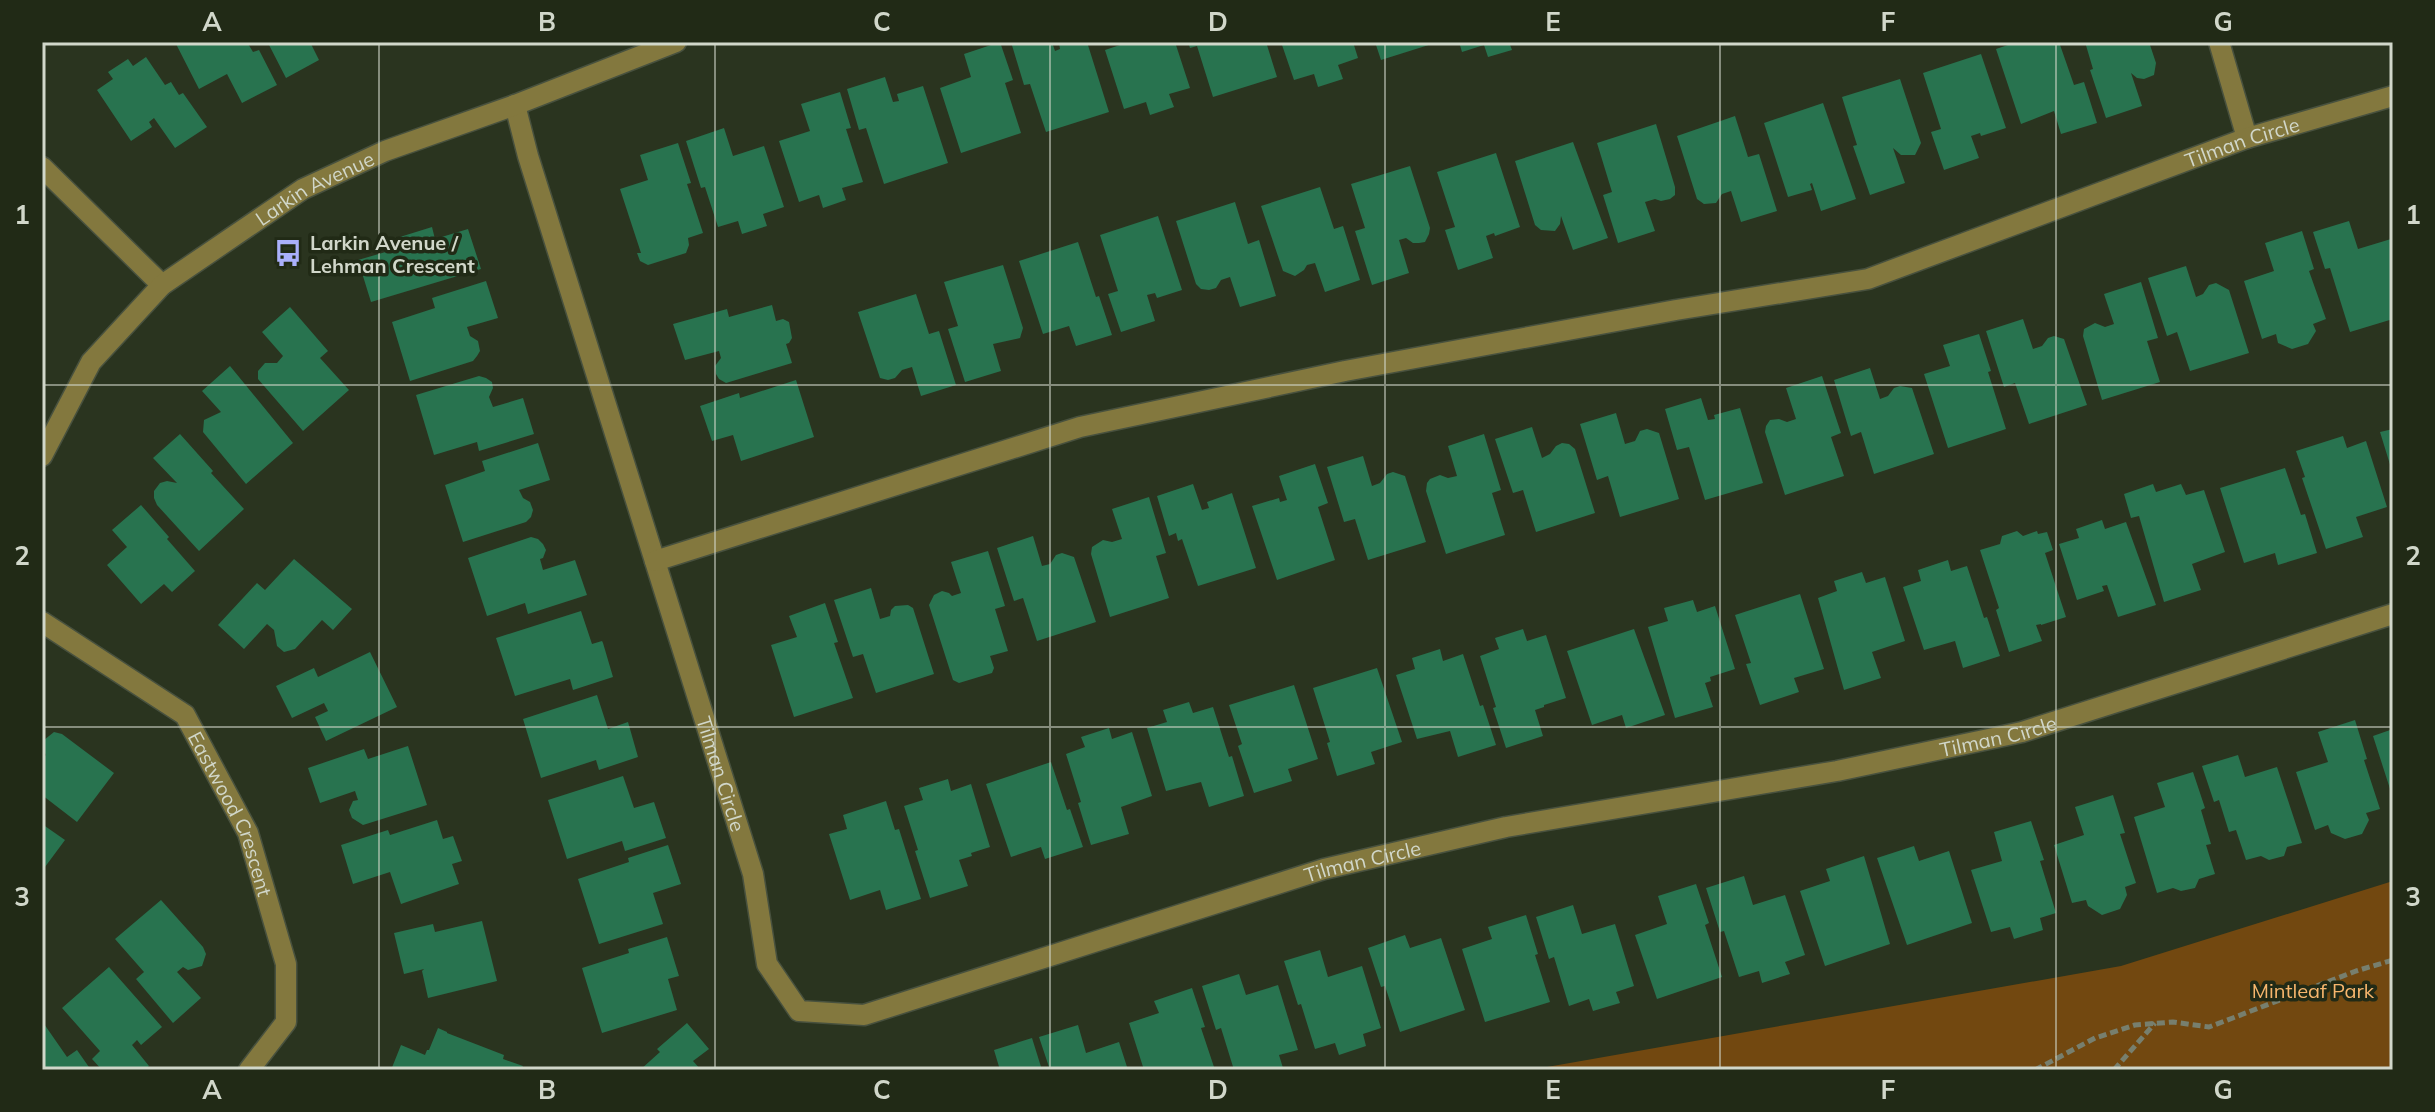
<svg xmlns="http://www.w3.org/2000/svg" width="2435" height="1112" font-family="Mulish,sans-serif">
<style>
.green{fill:#724810}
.building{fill:#28734f}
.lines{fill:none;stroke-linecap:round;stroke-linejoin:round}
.minor-casing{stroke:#48513e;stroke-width:23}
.path{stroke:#777f6e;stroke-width:5;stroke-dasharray:8 4;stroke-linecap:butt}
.minor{stroke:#83783e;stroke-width:20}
.grid{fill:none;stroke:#d1d7ca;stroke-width:2;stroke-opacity:0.55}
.labels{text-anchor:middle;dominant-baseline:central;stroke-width:7;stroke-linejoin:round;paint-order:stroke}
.street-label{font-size:20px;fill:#d1d7ca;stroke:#212a16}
.poi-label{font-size:20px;font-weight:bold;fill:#d1d7ca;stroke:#212a16;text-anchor:start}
.park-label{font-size:20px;fill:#f7b66d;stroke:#212a16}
.neatline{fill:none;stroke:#d1d7ca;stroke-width:3}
.grid-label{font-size:26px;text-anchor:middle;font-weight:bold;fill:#d1d7ca}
</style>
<rect width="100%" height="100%" fill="#2a341f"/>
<!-- green -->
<path class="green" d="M2393,881V1070H1530L2121,966Z"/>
<!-- building -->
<path class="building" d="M175,42H247L253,52L259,50L277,85L242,103L227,74L199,89Z
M270,42H310L319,60L286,78L268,43Z
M1000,42L1013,80L1005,83L1021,133L961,153L940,88L971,77L964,54Z
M1011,42H1052L1055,51L1060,49L1059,43L1061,42H1087L1109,112L1046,132L1030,84L1024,85Z
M1129,42H1175L1190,88L1169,94L1174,107L1150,115L1146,102L1124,109L1105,50Z
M1188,42H1266L1277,77L1213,97L1197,46L1190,48Z
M1281,42H1353L1358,58L1338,65L1343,79L1318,87L1314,74L1294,80Z
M1375,42H1434L1435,43L1381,60Z
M1459,42H1509L1512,50L1488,57L1484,45L1462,52Z
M2017,42H2059L2074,85L2084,82L2097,123L2061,134L2054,111L2021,124L1996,49Z
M2085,42H2149L2156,63L2154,75L2144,79L2137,78L2131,73L2142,106L2106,118L2090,70L2093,69Z
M1981,54L2006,128L1981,136L1980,133L1971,136L1979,158L1944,170L1931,132L1941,129L1923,73Z
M146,57L165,85L171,82L179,95L183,93L207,127L175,148L154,118L149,122L152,127L131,141L97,90L113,79L108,72L128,59L133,66Z
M885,77L893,102L899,101L897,94L923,86L948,163L884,184L866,128L859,130L847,89Z
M1900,79L1921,143L1915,155H1901L1893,148L1905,183L1870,195L1853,146L1857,145L1842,97Z
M840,92L851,128L846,129L863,182L842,188L846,200L823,208L819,195L799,202L779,141L810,131L801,104Z
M1823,103L1856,199L1821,211L1812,183L1810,184L1812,190L1788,197L1764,123Z
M1735,116L1748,157L1759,154L1777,211L1741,222L1731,191L1722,194L1716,203L1704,204L1697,199L1677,136Z
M1656,124L1675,187V195L1670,199L1661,201L1655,199L1645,202L1655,231L1618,243L1603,195L1612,192L1597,143Z
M724,128L733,156L764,146L784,207L763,214L767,226L742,234L738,221L718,227L705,187L701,188L686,141Z
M1573,142L1608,238L1573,250L1561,216L1560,224L1555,231L1541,230L1535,225L1515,161Z
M678,143L691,183L687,184L703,233L688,238L689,245L686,253L648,265L640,261L637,253H641L620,189L648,180L640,155Z
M1496,153L1520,227L1495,236L1494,233L1486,236L1493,258L1458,270L1445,230L1455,227L1437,172Z
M1410,166L1430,228L1429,234L1425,242L1419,243H1413L1406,238L1399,240L1409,273L1372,285L1355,231L1365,228L1351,184Z
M1320,187L1334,229L1343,226L1360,280L1325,292L1315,263L1307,265L1304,270L1295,276L1283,271L1261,206Z
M1235,202L1248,244L1259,240L1276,296L1240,307L1230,277L1221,280L1216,288L1209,290L1201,289L1196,284L1176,221Z
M1158,216L1182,290L1157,298L1155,293L1147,295L1155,321L1121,332L1108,294L1118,291L1100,235Z
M2349,221L2358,249L2391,239L2393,248V301L2390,302L2393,319L2350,332L2330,268L2325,269L2313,232Z
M432,227L435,239L468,229L481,269L371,302L358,260L389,251L387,241Z
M2302,231L2314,269L2309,271L2326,319L2313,324L2316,331L2308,344L2292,349L2278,343L2276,334L2262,339L2244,281L2274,271L2265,243Z
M1078,242L1096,297L1099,296L1112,335L1076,346L1069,326L1043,334L1019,261Z
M1003,265L1023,328L1020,338L993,344L1001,371L965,382L948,329L958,326L944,282Z
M2186,266L2196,297L2203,294L2209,285L2216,283L2229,290L2249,353L2190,371L2177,332L2167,336L2148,278Z
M486,281L498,318L467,327L470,336L478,341L480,351L477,356L473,361L410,381L392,322L435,308L432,298Z
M2141,282L2158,338L2147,341L2160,382L2102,400L2083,336L2084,329L2095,323L2105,327L2114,324L2104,294Z
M916,294L929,334L939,331L956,385L921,396L912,367L902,370L895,378L888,380L880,378L858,312Z
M772,305L776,321L783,319L789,322L792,338L789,343L786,344L792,363L726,383L719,379L716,374L715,366L721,358L719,351L685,360L673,324L727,309L729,317Z
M290,307L328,351L320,358L349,390L303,431L258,379V371L265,363H277L283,356L262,332Z
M2023,319L2033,349L2042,346L2048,338L2054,336L2064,339L2087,405L2029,424L2015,383L2004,387L1986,331Z
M1979,334L1991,371L1988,372L2006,429L1948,448L1924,374L1950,366L1943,345Z
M230,366L293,443L246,484L203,432L204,420L221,412L202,391Z
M1870,368L1880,399L1888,396L1894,388L1900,386L1912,388L1934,454L1874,474L1861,432L1851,436L1834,380Z
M479,376L486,378L492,382L493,388L489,397L493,407L523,398L534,434L479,451L477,442L434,455L416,395Z
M1822,376L1841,433L1831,437L1844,476L1785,495L1765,432L1766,426L1770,420L1779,419L1787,422L1796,419L1786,388Z
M796,380L814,437L741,461L733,435L712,441L700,406L739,393L740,398Z
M1701,398L1708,420L1715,419L1714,415L1740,408L1763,483L1705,500L1689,447L1677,450L1665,409Z
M1616,413L1625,444L1635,441L1640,431L1647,429L1659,433L1679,499L1620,517L1608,476L1597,480L1580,424Z
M1532,427L1542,458L1550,454L1556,446L1562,443L1569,444L1575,449L1595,513L1536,532L1523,490L1513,493L1495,439Z
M2393,429V471H2392L2380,432Z
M180,434L213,471L211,473L244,509L199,551L157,505L154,498V491L160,483L167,481L177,483L153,458Z
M1484,434L1501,490L1492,493L1505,535L1446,554L1426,491L1427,483L1430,479L1440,475L1448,478L1457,476L1448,446Z
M2343,436L2347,448L2366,441L2387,507L2356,517L2363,537L2326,549L2302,478L2305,477L2296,451Z
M538,443L550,480L519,490L523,498L530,502L533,510L531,517L526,522L463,542L445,485L485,471L482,461Z
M1363,456L1372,486L1380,483L1387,474L1393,472L1405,476L1426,542L1368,560L1355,519L1344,522L1327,467Z
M1315,464L1328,503L1318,507L1335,560L1277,580L1252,506L1279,498L1280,502L1287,500L1279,476Z
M2285,468L2301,515L2305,514L2317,553L2278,565L2275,553L2244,563L2220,488Z
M1193,484L1202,510L1209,508L1207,502L1232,493L1256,568L1198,586L1182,539L1178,541L1176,533L1169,536L1157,496Z
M2153,484L2156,492L2181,484L2186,495L2204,490L2225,552L2192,564L2201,590L2164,602L2139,516L2131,518L2124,494Z
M1149,497L1166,553L1156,556L1169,598L1110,617L1091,554L1092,547L1103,540L1112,542L1122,539L1112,509Z
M141,505L169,537L167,539L195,571L172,592L164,584L141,604L107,565L127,547L112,530Z
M2102,520L2105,529L2126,522L2156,605L2118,617L2107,585L2102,586L2104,591L2077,600L2059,544L2079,538L2076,529Z
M2017,531L2023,536L2037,531L2038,534L2047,532L2053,550L2045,553L2066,617L2041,625V624L2036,625L2042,641L2009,652L1996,610L1999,608L1980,550L2000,544L2002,536Z
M1033,536L1042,566L1050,564L1056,555L1062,553L1074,557L1096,622L1037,641L1023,598L1014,601L997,548Z
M531,537L538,539L543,544L546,550L543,558L540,559L543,570L575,560L587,595L528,614L525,603L487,616L468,558Z
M988,551L1005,606L995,609L1008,651L990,656L994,668L992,673L959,683L953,680L929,605L934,595L942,591L949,593L952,596L961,593L951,562Z
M294,559L352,609L333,630L322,620L295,649L284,652L277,646L274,630L267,624L244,649L218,625L257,583L265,590Z
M1948,560L1951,571L1967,566L1984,618L1987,617L2000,656L1963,668L1955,641L1924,650L1903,587L1921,581L1918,570Z
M1862,572L1866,583L1885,577L1905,641L1872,652L1881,678L1844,690L1818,598L1837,591L1834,581Z
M871,588L880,619L890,616L891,610L895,606L908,605L913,608L934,674L876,693L863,654L853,657L834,600Z
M1800,594L1824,669L1794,678L1799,692L1760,705L1746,664L1751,663L1735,615Z
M1693,600L1697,612L1715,606L1735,669L1710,677L1711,681L1705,683L1713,707L1675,718L1648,627L1668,621L1664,608Z
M825,603L838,642L834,643L853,698L794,717L771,645L797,637L789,616Z
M581,611L592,644L602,641L603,643L613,677L573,690L570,679L515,696L496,638Z
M1523,629L1527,641L1546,635L1566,698L1544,705V707L1535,710L1543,736L1506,748L1493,708L1496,707L1480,656L1499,649L1495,638Z
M1634,629L1665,715L1626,728L1622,715L1592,725L1567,651Z
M1440,649L1443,661L1463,654L1480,706L1483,705L1496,745L1458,757L1450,731L1417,739L1396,675L1415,669L1412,658Z
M370,652L397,707L326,741L315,717L328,711L324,703L292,718L276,686L314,668L318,677Z
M1377,668L1402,742L1371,752L1375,764L1337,776L1327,743L1330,742L1313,688Z
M1294,685L1318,759L1288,769L1292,781L1254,793L1238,746L1242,744L1229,705Z
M597,695L608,729L628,722L638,757L599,770L596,760L541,778L523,719Z
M1189,702L1193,713L1213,707L1229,757L1232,756L1244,796L1209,807L1201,782L1166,791L1147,728L1167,722L1163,710Z
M2355,720L2367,759L2364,760L2380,809L2366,813L2369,820L2362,834L2345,839L2331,833L2328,825L2315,830L2296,772L2328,762L2318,732Z
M1109,728L1112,739L1132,732L1152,796L1121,807L1129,834L1091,845L1078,803L1081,802L1066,754L1085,747L1081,737Z
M2393,729V795H2392L2373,736Z
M54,732L62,734L114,773L77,822L42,795V752L46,756L43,747L44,740Z
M408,746L427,805L363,825L352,818L349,810L353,801L358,800L355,791L320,803L308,768L364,749L368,759Z
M2238,755L2245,777L2277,767L2302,843L2287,847L2284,856L2269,860L2261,856L2246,860L2236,830L2229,832L2219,800L2214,802L2202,766Z
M1051,762L1067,810L1070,809L1083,847L1045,859L1041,847L1011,857L986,784Z
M2193,772L2205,808L2201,810L2211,844L2206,845L2215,874L2199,879L2195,888L2181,891L2173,888L2157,893L2134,817L2165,807L2157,783Z
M623,776L634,808L654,802L666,838L625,851L622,841L567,859L548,800Z
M948,779L951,791L971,784L990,847L971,853L972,856L959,860L968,886L930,898L915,851L918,850L904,806L923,800L919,788Z
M2113,795L2125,833L2120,834L2136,883L2125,887L2127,895L2120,909L2102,915L2088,906L2086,900L2072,903L2054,845L2084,835L2075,807Z
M886,801L895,830L899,829L921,899L886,910L880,890L850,900L829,834L847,829L843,815Z
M437,820L443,839L453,836L462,861L452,864L459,884L401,904L390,872L353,884L341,845L388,830L390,835Z
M2031,821L2044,860L2040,861L2056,913L2040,918L2043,930L2014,939L2010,927L1991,932L1971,870L2002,861L1994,832Z
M42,824L65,840L42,871Z
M668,845L681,884L653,893L663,924L599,944L578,879L629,862L628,858Z
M1914,846L1919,861L1949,851L1972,923L1907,945L1877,858Z
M1864,856L1890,944L1825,966L1800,891L1830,881L1826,869Z
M1744,876L1753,905L1785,895L1805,955L1785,962L1790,974L1762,983L1759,971L1739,977L1724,931L1720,932L1706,888Z
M1696,884L1709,923L1705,925L1722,977L1657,999L1635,935L1667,924L1658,896Z
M161,900L203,947L206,954L202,966L188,970L183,967L177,972L201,998L173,1023L136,979L144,972L115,939Z
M1573,905L1582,934L1615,924L1634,986L1616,992L1620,1003L1593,1011L1589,999L1569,1006L1554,957L1549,959L1536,917Z
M1526,915L1538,954L1535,955L1550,1002L1485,1022L1462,949L1492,939L1488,927Z
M482,921L497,981L428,998L422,971L424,969L404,974L394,933L433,924L435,932Z
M1405,935L1410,948L1441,938L1465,1010L1400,1032L1385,986L1381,987L1368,948Z
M667,937L679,976L668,979L677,1010L602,1033L582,968L629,953L628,949Z
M1320,950L1328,977L1362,966L1381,1028L1363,1034L1366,1046L1339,1055L1335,1043L1315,1049L1301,1004L1298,1005L1284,961Z
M109,967L162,1027L141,1045L137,1040L132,1045L149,1066L144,1070H102L92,1059L100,1051L62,1008Z
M1239,974L1246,995L1278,985L1298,1050L1279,1055L1283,1068L1277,1070H1234L1221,1028L1216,1030L1202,986Z
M1192,988L1205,1027L1201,1028L1215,1070H1144L1129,1023L1159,1013L1154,1001Z
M42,1021L67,1057L77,1050L91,1070H42Z
M687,1023L709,1049L693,1061L701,1070H640L660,1052L657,1049Z
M1078,1025L1086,1053L1119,1042L1128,1070H1050L1039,1037Z
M438,1028L447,1032V1033L504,1055L503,1059L523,1066L521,1070H391L401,1045L425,1055L427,1050H429Z
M1032,1038L1042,1070H1000L994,1050Z"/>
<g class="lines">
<!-- minor casing -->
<g class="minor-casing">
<g id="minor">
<path d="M2219,42L2247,138"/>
<path id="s1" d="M515,105L528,156L753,874L767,964L799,1011L864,1015L1324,869L1506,827L1837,771L2022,732L2393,614"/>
<path d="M42,167L162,285"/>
<path id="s2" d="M42,456L91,362L162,285L303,189L385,151L515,105L676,42"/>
<path id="s3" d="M655,561L1080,427L1345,371L1676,310L1868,279L2247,138L2393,96"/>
<path id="s4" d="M42,622L185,715L248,833L286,964V1022L249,1070"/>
</g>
</g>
<!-- path -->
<path class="path" d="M2035,1070L2095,1038L2135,1025L2173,1022L2209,1027L2356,971L2393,960
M2114,1070L2155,1023"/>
<!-- minor -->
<use href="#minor" class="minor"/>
</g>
<!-- grid -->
<path class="grid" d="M379,42V1070M715,42V1070M1050,42V1070M1385,42V1070M1720,42V1070M2056,42V1070M42,385H2393M42,727H2393"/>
<!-- icons -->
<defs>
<g id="bus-bare" transform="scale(2.16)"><path d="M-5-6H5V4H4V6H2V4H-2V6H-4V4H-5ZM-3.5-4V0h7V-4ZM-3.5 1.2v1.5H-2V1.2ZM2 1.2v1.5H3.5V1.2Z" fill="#aab0fb" stroke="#212a16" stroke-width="2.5" paint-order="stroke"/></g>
</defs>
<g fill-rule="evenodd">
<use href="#bus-bare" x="288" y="253"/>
</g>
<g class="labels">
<!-- street labels -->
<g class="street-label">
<text stroke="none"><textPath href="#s3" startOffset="1646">Tilman Circle</textPath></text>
<text stroke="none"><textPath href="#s2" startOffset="392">Larkin Avenue</textPath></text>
<text stroke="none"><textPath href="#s1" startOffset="2188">Tilman Circle</textPath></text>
<text stroke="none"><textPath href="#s1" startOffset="700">Tilman Circle</textPath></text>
<text stroke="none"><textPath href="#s4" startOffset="280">Eastwood Crescent</textPath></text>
<text stroke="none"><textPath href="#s1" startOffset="1540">Tilman Circle</textPath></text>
</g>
<!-- poi labels -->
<g class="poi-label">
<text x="310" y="242">Larkin Avenue /<tspan x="310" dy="23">Lehman Crescent</tspan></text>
</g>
<!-- park labels -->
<g class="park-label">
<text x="2313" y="990">Mintleaf Park</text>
</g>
</g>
<!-- border -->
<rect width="2435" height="1112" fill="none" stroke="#212a16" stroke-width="88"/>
<rect x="44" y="44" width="2347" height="1024" class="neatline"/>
<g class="grid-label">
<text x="212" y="31">A</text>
<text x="547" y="31">B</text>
<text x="882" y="31">C</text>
<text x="1218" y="31">D</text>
<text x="1553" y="31">E</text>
<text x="1888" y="31">F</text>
<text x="2223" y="31">G</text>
<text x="22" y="224">1</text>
<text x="2413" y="224">1</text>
<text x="22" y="565">2</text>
<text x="2413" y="565">2</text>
<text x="22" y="906">3</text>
<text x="2413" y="906">3</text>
<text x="212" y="1099">A</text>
<text x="547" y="1099">B</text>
<text x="882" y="1099">C</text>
<text x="1218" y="1099">D</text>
<text x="1553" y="1099">E</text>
<text x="1888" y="1099">F</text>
<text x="2223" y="1099">G</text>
</g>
</svg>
